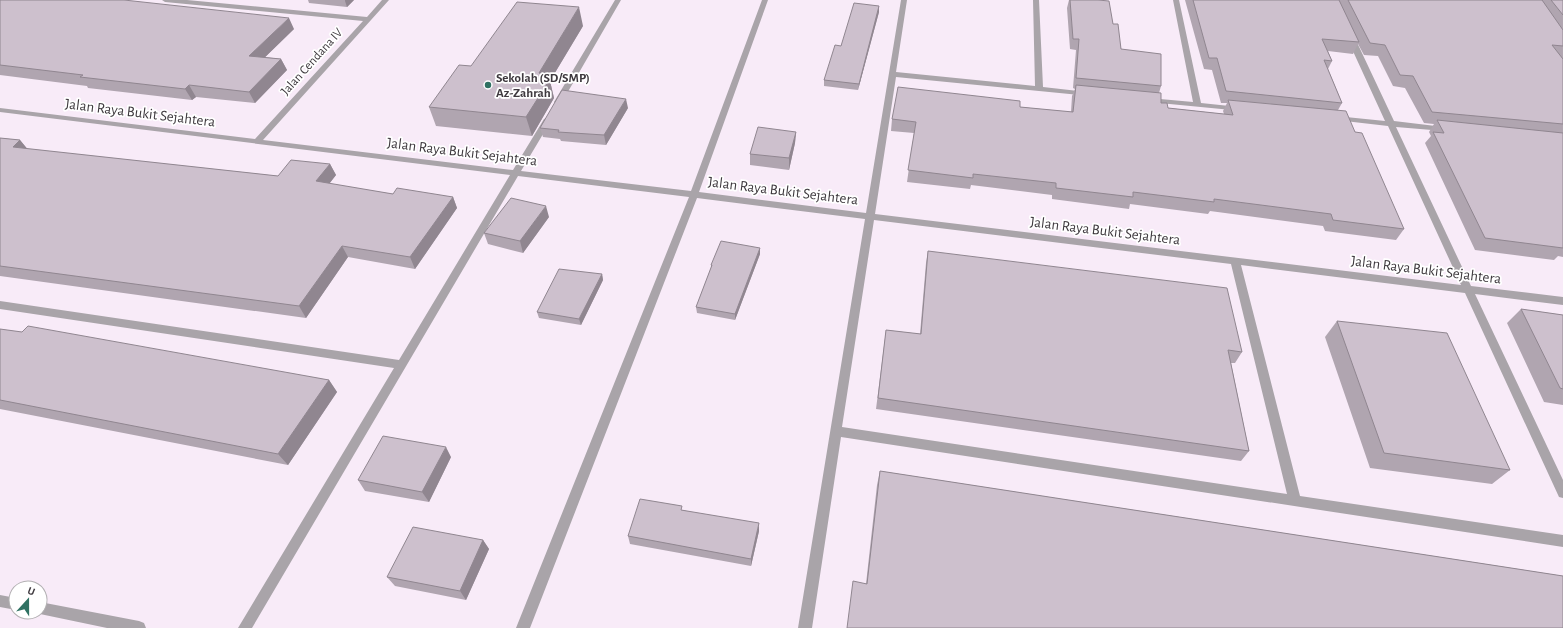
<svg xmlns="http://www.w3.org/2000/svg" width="1563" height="628" font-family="'Alegreya Sans',sans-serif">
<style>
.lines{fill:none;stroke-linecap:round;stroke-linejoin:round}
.minor{fill:#a9a4a9;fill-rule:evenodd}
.wall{fill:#b0a5b0}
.shaded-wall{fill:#908690}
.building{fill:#cdc0cd;stroke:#908690}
.poi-dot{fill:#2f7162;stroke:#fff;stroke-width:1.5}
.labels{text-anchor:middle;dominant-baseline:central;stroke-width:3.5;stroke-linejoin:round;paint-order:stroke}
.far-street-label{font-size:13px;fill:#3e393e;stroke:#fff}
.far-poi-label{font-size:13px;font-weight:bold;fill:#3e393e;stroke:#fff;text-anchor:start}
.street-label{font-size:15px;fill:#3e393e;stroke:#fff}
</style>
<rect width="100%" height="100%" fill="#f8ebf8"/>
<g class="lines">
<!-- minor -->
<path class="minor" d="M162,0H187L367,17L382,0H389L263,140L513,170L544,119L548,117L552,119L521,171L691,191L762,0H768L699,192L866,213L901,0H907L896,72L1035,86L1033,0H1039L1043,87L1087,92H1090V96L896,77L875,214L1461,285L1388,126L1336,120L1332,118L1336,116L1385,121L1346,36L1353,34L1394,121L1444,127L1448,129L1444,131L1396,127L1471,286L1563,297V305L1475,294L1563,480V498L1559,497L1465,293L1241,265L1300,496L1563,535V547L841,437L812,628H798L865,219L697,198L530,628H516L689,197L518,176L252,628H238L394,368L0,309V301L399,360L510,175L0,112V108L255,139L363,21L165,2ZM874,220L1231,264L1287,494L842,427Z
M615,0H621L562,102L558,104H555L554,102Z
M1173,0H1179L1201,103L1239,107L1243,109L1242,111L1149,102L1145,100L1149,98L1193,102Z
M0,595L16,598V610L0,607Z
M40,602L139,621L144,623L146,628H107L40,614L35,612H40Z"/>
</g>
<!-- wall -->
<path class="wall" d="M0,0L294,29L265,57L281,59L287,70L255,103L196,97L192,100L88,88L87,86L0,75Z
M308,0H354L347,7L309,3Z
M1069,0H1098L1113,24L1121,49L1161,86L1159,93L1161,103L1168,108L1224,114L1223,111L1227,103H1221L1212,70L1204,69L1185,0H1563V257L1558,256L1554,260L1475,250L1425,143L1431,136L1429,132L1434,124L1424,123L1405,88L1393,86L1378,56L1364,55L1358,44L1353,54L1328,51L1332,61L1328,69L1342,103L1338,110L1355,132L1404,229L1396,240L1325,231L1323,226L1210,211L1208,214L1130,204L1129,209L1052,199V195L971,185L970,189L907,182L914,133L891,131L892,119L1020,107L1071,112L1072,96L1075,89L1073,88L1076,50L1070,49L1067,8Z
M879,6V12L858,90L824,86V80L841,46Z
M583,26L550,81L554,98L532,136L436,126L429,107L471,66Z
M628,108L606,145L561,141L560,139L543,137L540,128Z
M796,132L795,143L789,170L750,165V154Z
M0,138L20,140L27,149L278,176L330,164L336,175L329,184L393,194L453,197L457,208L415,269L348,257L306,318L0,276Z
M549,217L523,253L488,244L484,233Z
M760,248V254L735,320L697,313L696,307L711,268V265Z
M928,251L1242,352L1235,363H1231L1249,451L1241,461L876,409L886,330L920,334L926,263Z
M602,274L603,280L581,325L539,318L537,312Z
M1521,309L1563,315V405L1544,402L1507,323Z
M1337,321L1510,470L1492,484L1370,468L1325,337Z
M0,329L329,380L337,392L288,465L0,409Z
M451,457L429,502L365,491L358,480Z
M880,471L1563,576L866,584L877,485Z
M683,510L759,531L751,566L630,544L628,536Z
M483,540L489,549L466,600L395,586L387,577Z"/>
<!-- shaded-wall -->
<path class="shaded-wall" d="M345,0H354L347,7L345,1Z
M879,6V12L858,90L859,84Z
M579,7L583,26L550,81L554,98L532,136L526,117L539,73Z
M289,18L294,29L255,67L249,56Z
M281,59L287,70L255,103L249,92Z
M189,85L196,97L192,100L185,89Z
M626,99L628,108L606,145L604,135Z
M796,132L795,143L789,170V158Z
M20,140L30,152L13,147Z
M330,164L336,175L322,193L316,181Z
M453,197L457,208L415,269L410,257Z
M546,206L549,217L523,253L520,241Z
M342,246L348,257L306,318L299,306Z
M760,248V254L735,320V314Z
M602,274L603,280L581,325L579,319Z
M329,380L337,392L288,465L278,454Z
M446,447L451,457L429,502L422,492Z
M759,523V531L751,566V559Z
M483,540L489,549L466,600L460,591Z"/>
<!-- building -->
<path class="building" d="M0,0H124L289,18L249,56L281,59L249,92L189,85L185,89L80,77L83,75L0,65Z
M1070,0H1098L1109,1L1113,24H1118L1121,49L1161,54V86L1076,78L1079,39H1073Z
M1193,0H1339L1359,42L1322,39L1332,61L1324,60L1342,103L1226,91L1217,58H1209Z
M1348,0H1542L1563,30V46L1552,45L1563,59V124L1432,112L1413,76L1400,75L1385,45L1370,43Z
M1551,0H1563V15Z
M517,2L579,7L539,73L544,74L542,78L550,79L526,117L429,107L459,65L471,66Z
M854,3L879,6L859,84L824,80L835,45L841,46Z
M1076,85L1161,93V103H1167L1168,108L1233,115L1228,100L1346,111L1355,132L1362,133L1404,229L1333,220L1331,214L1214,199V202L1133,192V197L1056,188V183L973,174V178L908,170L916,122L892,119L898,87L1020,101V107L1073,112Z
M562,90L626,99L604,135L558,132L559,130L540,128Z
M1437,120L1563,133V248L1485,238L1433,132L1444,133Z
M758,127L796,132L789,158L750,154Z
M0,138L20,140L13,147L278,176L291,160L330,164L316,181L393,194L397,188L453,197L410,257L342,246L299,306L0,266Z
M511,198L546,206L520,241L484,233Z
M721,241L760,248L735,314L696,307L712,265H711Z
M928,251L1227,288L1242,352L1228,350L1249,451L878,398L886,330L921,334Z
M559,269L602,274L579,319L537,312Z
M1521,309L1563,315V389L1560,388Z
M1337,321L1447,333L1510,470L1384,453Z
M28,326L329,380L278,454L0,400V329L22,332Z
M383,436L446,447L422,492L358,480Z
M880,471L1563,576V628H847L853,581L867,584Z
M640,499L682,506L681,510L759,523L751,559L628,536Z
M413,527L483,540L460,591L387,577Z"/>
<!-- markers -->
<circle class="poi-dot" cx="488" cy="85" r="4"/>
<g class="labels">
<!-- far-street labels -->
<g class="far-street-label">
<text transform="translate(312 62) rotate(-48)">Jalan Cendana IV</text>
</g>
<!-- far-poi labels -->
<g class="far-poi-label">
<text x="496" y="78">Sekolah (SD/SMP)<tspan x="496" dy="15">Az-Zahrah</tspan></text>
</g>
<!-- street labels -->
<g class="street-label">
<text transform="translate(140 113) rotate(7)">Jalan Raya Bukit Sejahtera</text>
<text transform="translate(462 152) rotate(7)">Jalan Raya Bukit Sejahtera</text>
<text transform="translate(783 191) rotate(7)">Jalan Raya Bukit Sejahtera</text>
<text transform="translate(1105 231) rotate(7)">Jalan Raya Bukit Sejahtera</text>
<text transform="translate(1426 270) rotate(7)">Jalan Raya Bukit Sejahtera</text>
</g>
</g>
<!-- north arrow -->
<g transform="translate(28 600) rotate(21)"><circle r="19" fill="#ffffff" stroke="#b2b0b2"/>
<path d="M0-3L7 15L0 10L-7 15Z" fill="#2f7162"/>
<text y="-6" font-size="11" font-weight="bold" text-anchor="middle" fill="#3e393e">U</text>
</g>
</svg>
